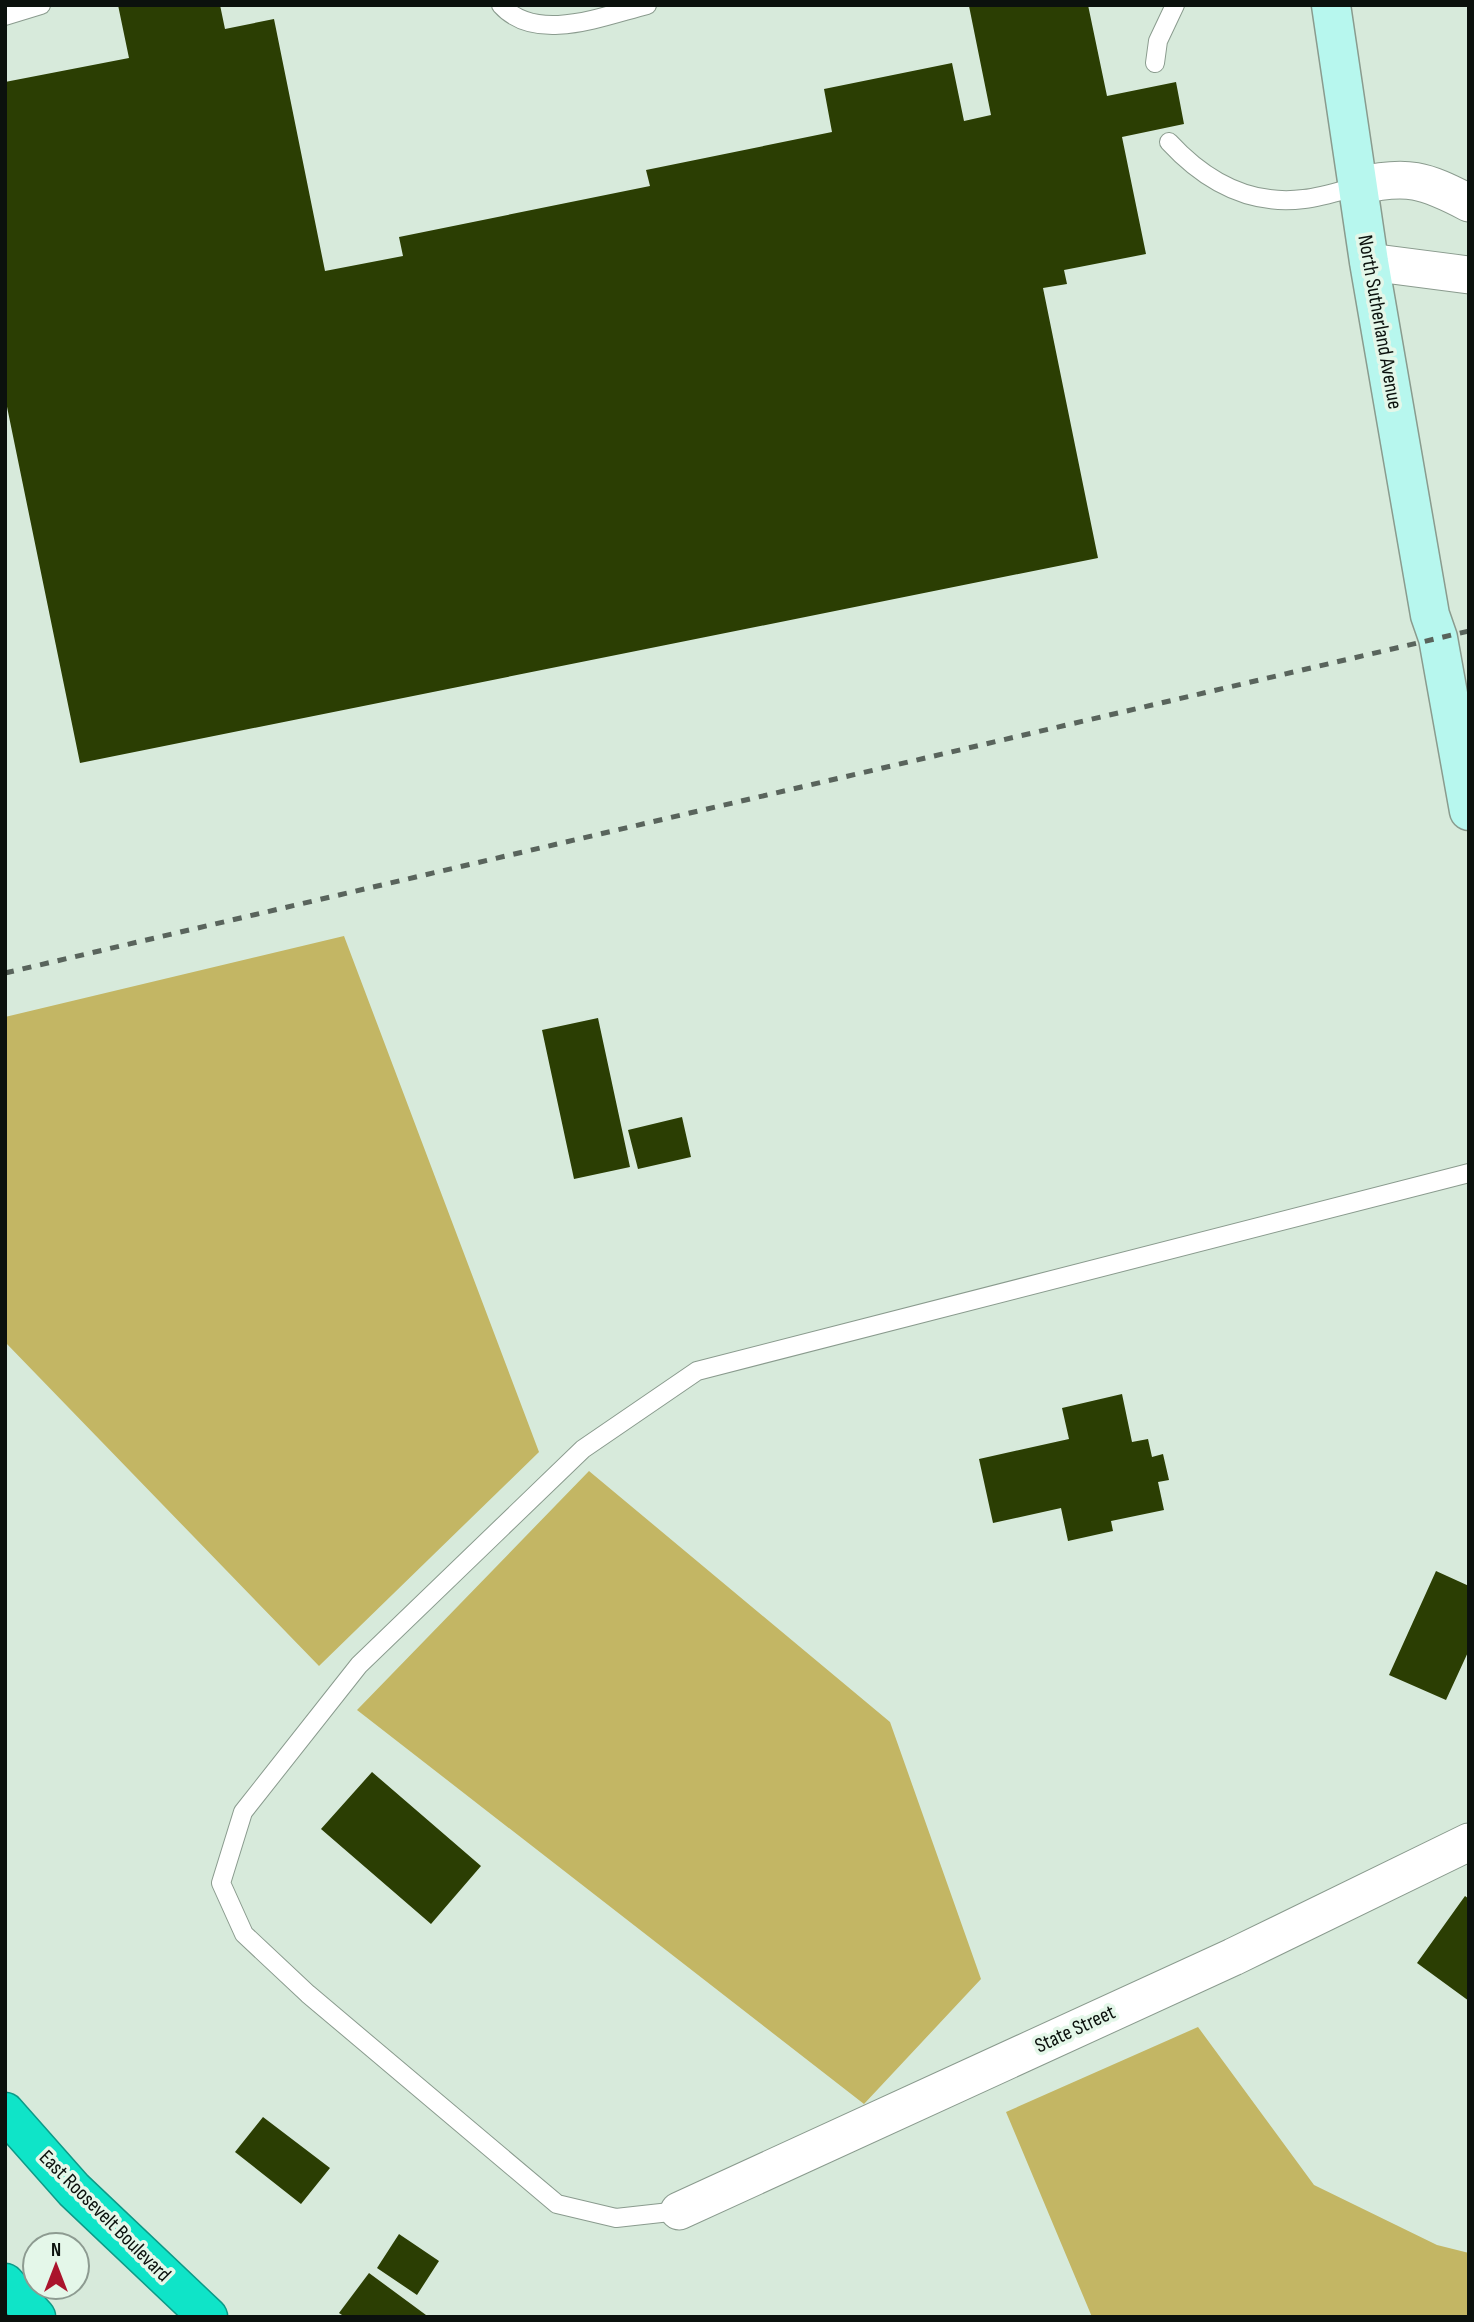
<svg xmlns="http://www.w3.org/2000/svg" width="1474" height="2322" font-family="'Sofia Sans Condensed',sans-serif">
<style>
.forest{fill:#c3b664}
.building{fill:#2b3e03}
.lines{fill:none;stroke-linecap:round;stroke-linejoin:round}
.lane-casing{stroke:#8a9b8e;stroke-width:20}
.street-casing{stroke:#8a9b8e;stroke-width:39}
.secondary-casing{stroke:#8a9b8e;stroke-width:41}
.highway-casing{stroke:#0e9a87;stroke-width:41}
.lane{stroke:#fff;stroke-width:18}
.street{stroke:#fff;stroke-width:37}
.secondary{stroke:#b7f7ee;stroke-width:38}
.highway{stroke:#0fe4c8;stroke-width:38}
.rail{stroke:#59645c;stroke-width:5;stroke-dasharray:9 9;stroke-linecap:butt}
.labels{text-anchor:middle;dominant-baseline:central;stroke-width:7;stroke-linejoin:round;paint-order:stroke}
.street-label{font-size:21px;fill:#0b110d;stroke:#e4f7e9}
</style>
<rect width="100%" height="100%" fill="#d7eadb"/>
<!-- forest -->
<path class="forest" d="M344,936L539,1452L319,1666L5,1342V1017Z
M589,1471L890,1722L981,1979L864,2104L357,1710Z
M1198,2027L1314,2185L1437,2245L1469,2253V2317H1092L1006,2112Z"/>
<!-- building -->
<path class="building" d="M118,5H220L225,29L274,19L325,271L403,256L399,237L650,186L646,170L832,132L824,89L952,63L964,121L991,115L969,6L1088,5L1107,96L1176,82L1184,124L1122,137L1146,254L1064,270L1067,284L1043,288L1098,558L80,763L5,397V82L129,58Z
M598,1018L630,1167L574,1179L542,1030Z
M682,1117L691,1157L638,1169L628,1130Z
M1122,1394L1132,1442L1148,1439L1152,1457L1163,1454L1169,1480L1158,1482L1164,1510L1111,1521L1113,1531L1068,1541L1061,1508L993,1523L979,1459L1069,1439L1062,1408Z
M1436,1571L1469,1586V1650L1446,1700L1389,1675Z
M372,1772L481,1866L431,1924L321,1829Z
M1465,1896L1469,1899V2001L1417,1963Z
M263,2117L330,2168L301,2204L235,2152Z
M399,2234L439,2261L417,2295L377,2268Z
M369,2273L426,2315L425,2317H345L339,2313Z"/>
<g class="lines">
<!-- lane casing -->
<g class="lane-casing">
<path id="lane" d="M501,5C536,44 603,16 647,5
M5,16L41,5
M1155,63L1158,41L1175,5
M1169,142C1205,181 1249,206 1304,199C1322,197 1340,191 1358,186
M679,2211L616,2218L557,2204L308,1994L244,1934L221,1883L243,1812L359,1665L583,1449L697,1371L1469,1173"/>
</g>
<!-- street casing -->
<g class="street-casing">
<path id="street" d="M1358,186C1407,174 1425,180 1469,203
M1369,262L1469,275
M679,2211L1233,1957L1469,1842"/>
</g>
<!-- secondary casing -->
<g class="secondary-casing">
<path id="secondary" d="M1331,5L1369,262L1430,615L1438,638L1469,811"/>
</g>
<!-- highway casing -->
<g class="highway-casing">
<path id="highway" d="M5,2112L74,2190L208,2317
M5,2283L36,2317"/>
</g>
<!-- lane -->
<use href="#lane" class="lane"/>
<!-- street -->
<use href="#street" class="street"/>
<!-- secondary -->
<use href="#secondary" class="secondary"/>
<!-- highway -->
<use href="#highway" class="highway"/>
<!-- rail -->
<path class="rail" d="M5,973L1469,631"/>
</g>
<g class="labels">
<!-- street labels -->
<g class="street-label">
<text transform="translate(1380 322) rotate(80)">North Sutherland Avenue</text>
<text transform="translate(1075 2029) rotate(-25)">State Street</text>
<text transform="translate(105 2216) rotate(45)">East Roosevelt Boulevard</text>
</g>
</g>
<!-- border -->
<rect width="1474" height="2322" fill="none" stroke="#0b110d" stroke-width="14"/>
<!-- north arrow -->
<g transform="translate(56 2266)"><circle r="33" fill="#e4f7e9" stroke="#8d9b91" stroke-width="2"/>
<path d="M0-5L12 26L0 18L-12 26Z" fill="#aa142c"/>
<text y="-10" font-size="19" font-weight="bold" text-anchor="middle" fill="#0b110d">N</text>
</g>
</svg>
